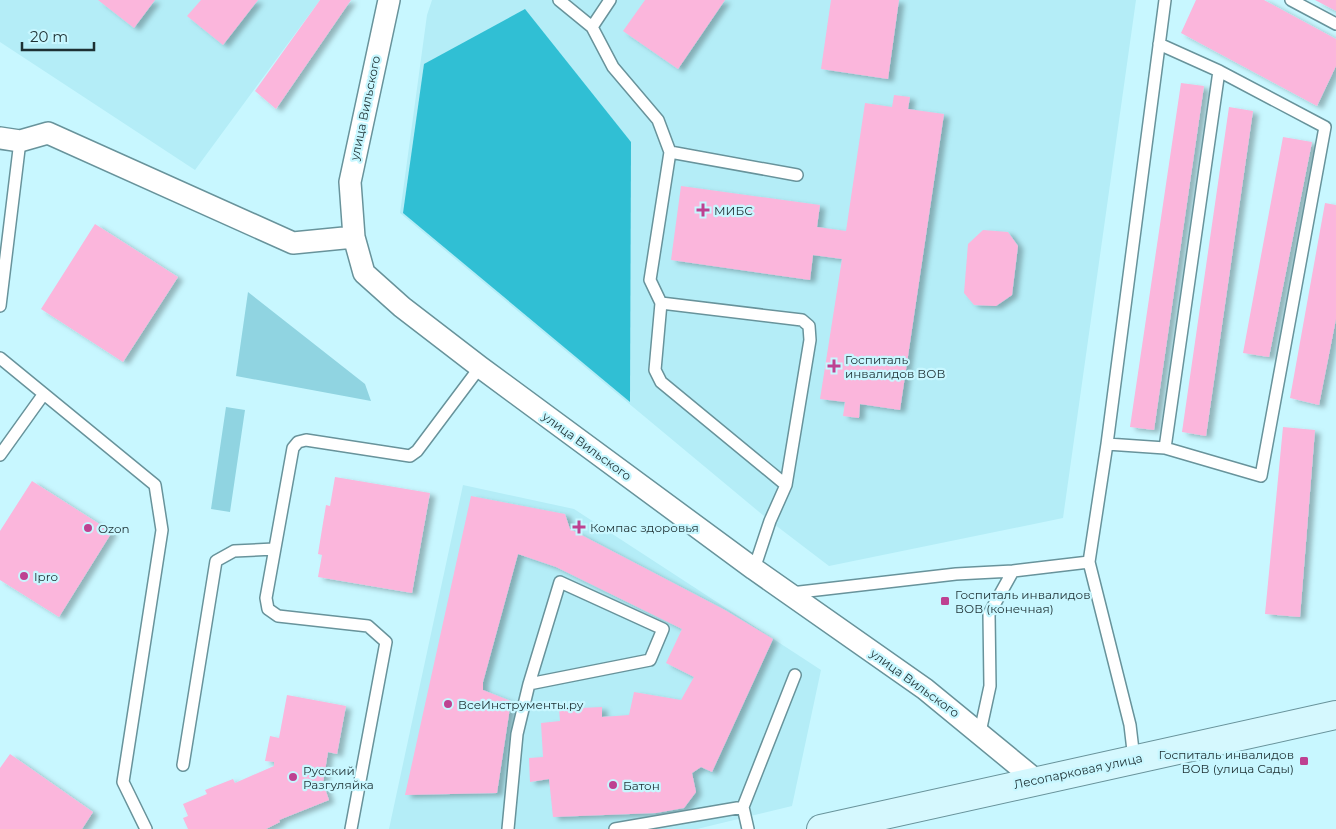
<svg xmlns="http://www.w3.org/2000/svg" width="1336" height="829" font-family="Montserrat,sans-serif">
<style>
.built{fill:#b4edf7}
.green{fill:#90d4e1}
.forest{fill:#30bfd4}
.building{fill:#fbb6dc;filter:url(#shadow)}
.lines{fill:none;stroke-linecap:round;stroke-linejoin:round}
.lane-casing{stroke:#68939b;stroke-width:14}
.street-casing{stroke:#68939b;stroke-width:24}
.secondary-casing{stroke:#68939b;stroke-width:30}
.lane{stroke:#fff;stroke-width:11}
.street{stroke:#fff;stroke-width:21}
.secondary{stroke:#d5f8fe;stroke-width:28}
.poi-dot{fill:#be4191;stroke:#c8f7ff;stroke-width:2}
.labels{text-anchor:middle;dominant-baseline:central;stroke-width:4.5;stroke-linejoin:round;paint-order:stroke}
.street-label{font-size:12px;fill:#1d3033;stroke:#c8f7ff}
.poi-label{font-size:12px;fill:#1d3033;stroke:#c8f7ff;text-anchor:start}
</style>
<defs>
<filter id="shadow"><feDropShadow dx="5.5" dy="3" stdDeviation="2.5" flood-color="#0004"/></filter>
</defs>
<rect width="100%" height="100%" fill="#c8f7ff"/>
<!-- built -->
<path class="built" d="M0,0H320L195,170L0,42Z
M432,0H1136L1063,518L829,566L770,521L400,213L427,15Z
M463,485L574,509L821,670L792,806L697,829H389Z"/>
<!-- green -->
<path class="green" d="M248,292L365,384L371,401L236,376Z
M226,407L245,410L230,512L211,509Z"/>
<!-- forest -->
<path class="forest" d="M525,9L631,142L630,402L403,213L424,64Z"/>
<!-- building -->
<path class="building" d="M98,0H155L134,28Z
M201,0H258L223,45L187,16Z
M320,0H351L276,109L255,91Z
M645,0H725L678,69L623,31Z
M831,0H899L888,79L821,69Z
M1196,0H1264L1336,39V66L1317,106L1181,33Z
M1315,0H1336V11Z
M1181,83L1204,86L1154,430L1130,427Z
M894,95L910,97L908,109L944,114L900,410L860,404L859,418L843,416L845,402L820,399L842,259L813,255L810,280L671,260L681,186L820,205L817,227L846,231L865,103L892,107Z
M1229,107L1253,111L1206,436L1182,432Z
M1283,137L1312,142L1269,357L1243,353Z
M1325,203L1336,205V319L1319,405L1290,398Z
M95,224L178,277L123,362L41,309Z
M983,230L1008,232L1018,246L1012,295L996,306L974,305L964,293L968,244Z
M1283,427L1315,430L1300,617L1265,614Z
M335,477L430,493L412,593L318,577L322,555L318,554L322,529L326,505L330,506Z
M32,481L112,532L59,617L0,580V531Z
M471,496L565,514L570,529L725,610L773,639L712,772L701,767L692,773L696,792L684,808L656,813L553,817L549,779L530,782L529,758L543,757L541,723L560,721L559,709L602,707V717L629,715L634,692L681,700L694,677L666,663L682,629L556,567L518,554L483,682V690L511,701L497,793L405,795Z
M287,695L346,706L337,754L328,752L323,783L329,800L279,820L280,822L266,829H188L183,818L188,816L183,804L207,794L205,790L233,779L235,783L274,766V762L265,761L270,736L279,738Z
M10,754L93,812L82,829H0V768Z"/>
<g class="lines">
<!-- lane casing -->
<g class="lane-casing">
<path id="lane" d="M559,0L592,27L613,67L658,120L670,152L797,175
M1291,0L1336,24
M592,27L610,0
M1159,44L1219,71L1165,448
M670,152L650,280L661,303L655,370L661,382L786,485L770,521L754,569
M661,303L802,320L809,326L810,340L786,485
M0,306L20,141
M0,358L155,485L162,530L123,782L146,829
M1107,444L1165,448L1261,476L1325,127L1219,71
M0,455L43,395
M791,593L956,574L1013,571
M980,732L990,686L989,614L1013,571L1089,562
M1134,759L1130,725L1089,562L1107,444L1165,0
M183,765L216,561L234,551L274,549
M351,829L386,642L368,626L278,616L268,609L266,598L293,448L298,442L306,440L410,456L417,451L480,367
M508,829L517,734L529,684L560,582L663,629L650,660L529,684
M615,829L743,807
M748,829L743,807L795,675"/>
</g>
<!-- street casing -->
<g class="street-casing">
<path id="street" d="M389,0L350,182L354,237L364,273L402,307L480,367L754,569L925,689L1037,781
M0,138L20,141L48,133L293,243L354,237"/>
</g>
<!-- secondary casing -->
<g class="secondary-casing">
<path id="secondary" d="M821,829L1336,715"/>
</g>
<!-- lane -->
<use href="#lane" class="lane"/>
<!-- street -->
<use href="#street" class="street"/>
<!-- secondary -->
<use href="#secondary" class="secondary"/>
</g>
<!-- markers -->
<g class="poi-dot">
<path d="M700.5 202.5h5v5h5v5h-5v5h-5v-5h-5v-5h5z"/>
<path d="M831.5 358.5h5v5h5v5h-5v5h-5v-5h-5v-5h5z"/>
<path d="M576.5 519.5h5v5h5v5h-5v5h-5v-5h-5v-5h5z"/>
<circle cx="88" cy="528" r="5"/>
<circle cx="24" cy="576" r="5"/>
<rect x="940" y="596" width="10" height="10" rx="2.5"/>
<circle cx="448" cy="704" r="5"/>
<rect x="1299" y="756" width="10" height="10" rx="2.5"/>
<circle cx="293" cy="777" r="5"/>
<circle cx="613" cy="785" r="5"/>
</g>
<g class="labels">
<!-- street labels -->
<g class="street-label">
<text transform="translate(365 108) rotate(-78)">улица Вильского</text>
<text transform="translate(587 446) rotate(36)">улица Вильского</text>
<text transform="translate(915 683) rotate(36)">улица Вильского</text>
<text transform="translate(1078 771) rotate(-12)">Лесопарковая улица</text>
</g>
<!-- poi labels -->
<g class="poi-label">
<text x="714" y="210">МИБС</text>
<text x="845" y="359">Госпиталь<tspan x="845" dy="14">инвалидов ВОВ</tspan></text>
<text x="590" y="527">Компас здоровья</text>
<text x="98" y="528">Ozon</text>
<text x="34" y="576">Ipro</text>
<text x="955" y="594">Госпиталь инвалидов<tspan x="955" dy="14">ВОВ (конечная)</tspan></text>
<text x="458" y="704">ВсеИнструменты.ру</text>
<text x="1294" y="754" text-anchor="end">Госпиталь инвалидов<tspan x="1294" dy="14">ВОВ (улица Сады)</tspan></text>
<text x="303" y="770">Русский<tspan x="303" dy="14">Разгуляйка</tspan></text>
<text x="623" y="785">Батон</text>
</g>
</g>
<!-- scale -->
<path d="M22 42v8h72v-8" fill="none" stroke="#1d3033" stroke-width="2.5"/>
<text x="30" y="42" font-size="15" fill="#1d3033" stroke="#c8f7ff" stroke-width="4" paint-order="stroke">20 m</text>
</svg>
